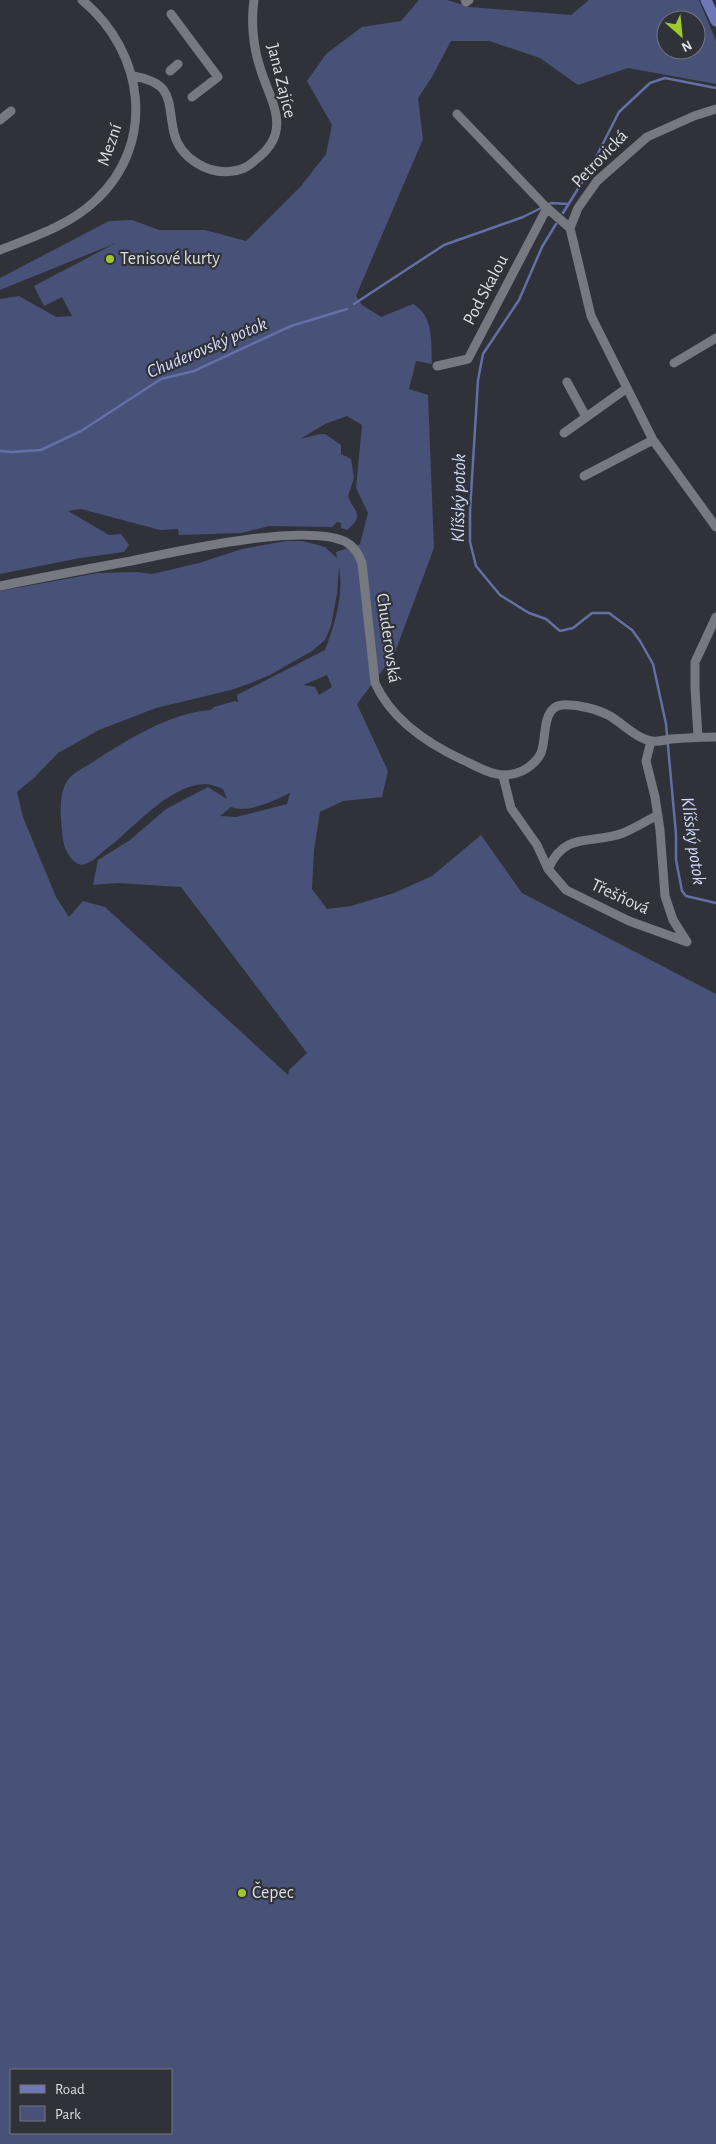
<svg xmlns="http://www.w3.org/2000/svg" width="716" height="2144" font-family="'Alegreya Sans',sans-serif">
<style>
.green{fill:#485177;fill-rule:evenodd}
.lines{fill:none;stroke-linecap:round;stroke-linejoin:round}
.stream{stroke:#646fa5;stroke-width:2.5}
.minor{stroke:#777981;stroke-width:9}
.major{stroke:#6e78b8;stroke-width:11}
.poi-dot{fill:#9fca2d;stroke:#303239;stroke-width:2}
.labels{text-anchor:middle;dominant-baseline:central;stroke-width:4.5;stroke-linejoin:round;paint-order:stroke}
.street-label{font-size:18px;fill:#dedfe3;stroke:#303239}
.poi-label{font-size:18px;fill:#dedfe3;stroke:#303239;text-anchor:start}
.water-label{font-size:19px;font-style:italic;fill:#d4dcfd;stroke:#303239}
</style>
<rect width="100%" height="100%" fill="#303239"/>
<!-- green -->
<path class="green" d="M419,0H447L470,7L571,15L589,0H699L716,41V84L628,68L578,85L540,58L489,41H451L432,77L418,98L423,139L356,296L362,305L381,317L413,304C434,315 431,344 432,364L416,361L409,389L428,395L434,548L394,655L357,704L388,771L382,797L343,801L320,812L314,850L312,889L327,909L351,906L394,893L432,876L481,835L522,893L716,994V2144H0V591L98,573L136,572L152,574L199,563L242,549L286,541H302L318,545L325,547L337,558L336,552L360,544L368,513L356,488L362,425L347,416L325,424L300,439L320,434H325L341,445V454L351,459L354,478L348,496C352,510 367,514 347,530L341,528V523L337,522L332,527L269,526L242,533L179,535L178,529L160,530L81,509L68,511L109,535L121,534L129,545L124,552L80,558L0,574V299L19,296L56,317L72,316L62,297L44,306L34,286L116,243L0,290V278L109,221L132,220L159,230H205L246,241L301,186L326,154L332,125L307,81L326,54L362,27L401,21ZM666,20H696V50H666ZM339,567C344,595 335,624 325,650L237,695L238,702L235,701L214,707L211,710C169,713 127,740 93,762C84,768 71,773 66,783C58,797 61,823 63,839C64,849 71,863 82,865C91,863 98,856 105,850C134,829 166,786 205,784C211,784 218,787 223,789L227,799L208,787L166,809L130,840L98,860L93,885L117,883L181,887L307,1053L289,1070L288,1075L105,907L83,901L69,917L56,897L23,817L17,792L35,777L58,753L99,730L156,708L231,690L251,683L270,675L312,651L325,640L331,626L337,594ZM327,675L332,687L319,695L315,687L303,685ZM290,793L287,804L236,817L220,816L231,807C246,814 276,800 290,793ZM11,2070H171V2133H11Z"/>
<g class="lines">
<!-- stream -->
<path class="stream" d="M547,205L551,203L568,204
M563,213L589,171L619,112L650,83L665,78L716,88
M556,224L542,247L519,300L483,354L478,380L470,511V542L476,566L500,595L529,613L546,619L560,631L573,628L592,613H609L632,630L640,641L653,664L666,724L676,834V860L682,891L686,896L716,903
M354,304L444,245L523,217L543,207
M0,451L12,452L41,450L81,431L161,379L194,371L291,326L347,309"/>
<!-- minor -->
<path class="minor" d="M465,0L466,2L469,0
M171,14L218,77L192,97
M170,71L178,64
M133,76C174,83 167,100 174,133C180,158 208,175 233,171C244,170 250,165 259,157C294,128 268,98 259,64C253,45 251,20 254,0
M716,109L694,116L647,137L597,181L578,208L570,228L591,316L653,440L716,527
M457,114L547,208L570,228
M0,120L11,111
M0,250C33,237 68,226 95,201C157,144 145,52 82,0
M674,363L716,338
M437,366L468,359L547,208
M567,382L586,417
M564,433L627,388
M584,476L653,440
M0,586C44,577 87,569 131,561C179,551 305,522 346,542C355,547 359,554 362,563L375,683C392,721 430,745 465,761C484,770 501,781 522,771C530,767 537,761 541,753C547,739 541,707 562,705C577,704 597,709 610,716C622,723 637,739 652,741C658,742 665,740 671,739C686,738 701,737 716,737
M698,737L695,688V662L716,617
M651,741L646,761L655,797L660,830L665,896L673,920L687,942
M503,776L511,808L537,845L548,869
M658,815C646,821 635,828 623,833C592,845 566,830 548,869L566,890L629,921L687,942"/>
<!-- major -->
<path class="major" d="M706,0L716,21"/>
</g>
<!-- markers -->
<g class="poi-dot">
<circle cx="110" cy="259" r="5"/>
<circle cx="242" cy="1893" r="5"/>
</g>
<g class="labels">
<!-- street labels -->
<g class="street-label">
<text transform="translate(281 81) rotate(76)">Jana Zajíce</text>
<text transform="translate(110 145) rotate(-71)">Mezní</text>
<text transform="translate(600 159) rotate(-46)">Petrovická</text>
<text transform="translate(486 290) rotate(-62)">Pod Skalou</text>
<text transform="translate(388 638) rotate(82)">Chuderovská</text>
<text transform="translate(620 897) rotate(25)">Třešňová</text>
</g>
<!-- poi labels -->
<g class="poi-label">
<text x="120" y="259">Tenisové kurty</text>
<text x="252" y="1893">Čepec</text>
</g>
<!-- water labels -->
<g class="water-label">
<text transform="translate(207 348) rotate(-23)">Chuderovský potok</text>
<text transform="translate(459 498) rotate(-89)">Klíšský potok</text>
<text transform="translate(693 841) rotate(82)">Klíšský potok</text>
</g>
</g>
<!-- legend -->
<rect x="10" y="2069" width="162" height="65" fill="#303239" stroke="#76777d"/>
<rect x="20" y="2085" width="25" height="8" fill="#6e78b8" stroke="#76777d"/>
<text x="55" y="2094" font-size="15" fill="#dedfe3">Road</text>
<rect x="20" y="2106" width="25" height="15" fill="#485177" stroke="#76777d"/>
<text x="55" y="2119" font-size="15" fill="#dedfe3">Park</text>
<!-- north arrow -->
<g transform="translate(681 35) rotate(153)"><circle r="24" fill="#303239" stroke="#76777d"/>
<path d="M0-4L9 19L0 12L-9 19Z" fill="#9fca2d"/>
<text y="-8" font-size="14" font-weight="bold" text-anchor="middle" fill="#dedfe3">N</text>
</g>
</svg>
